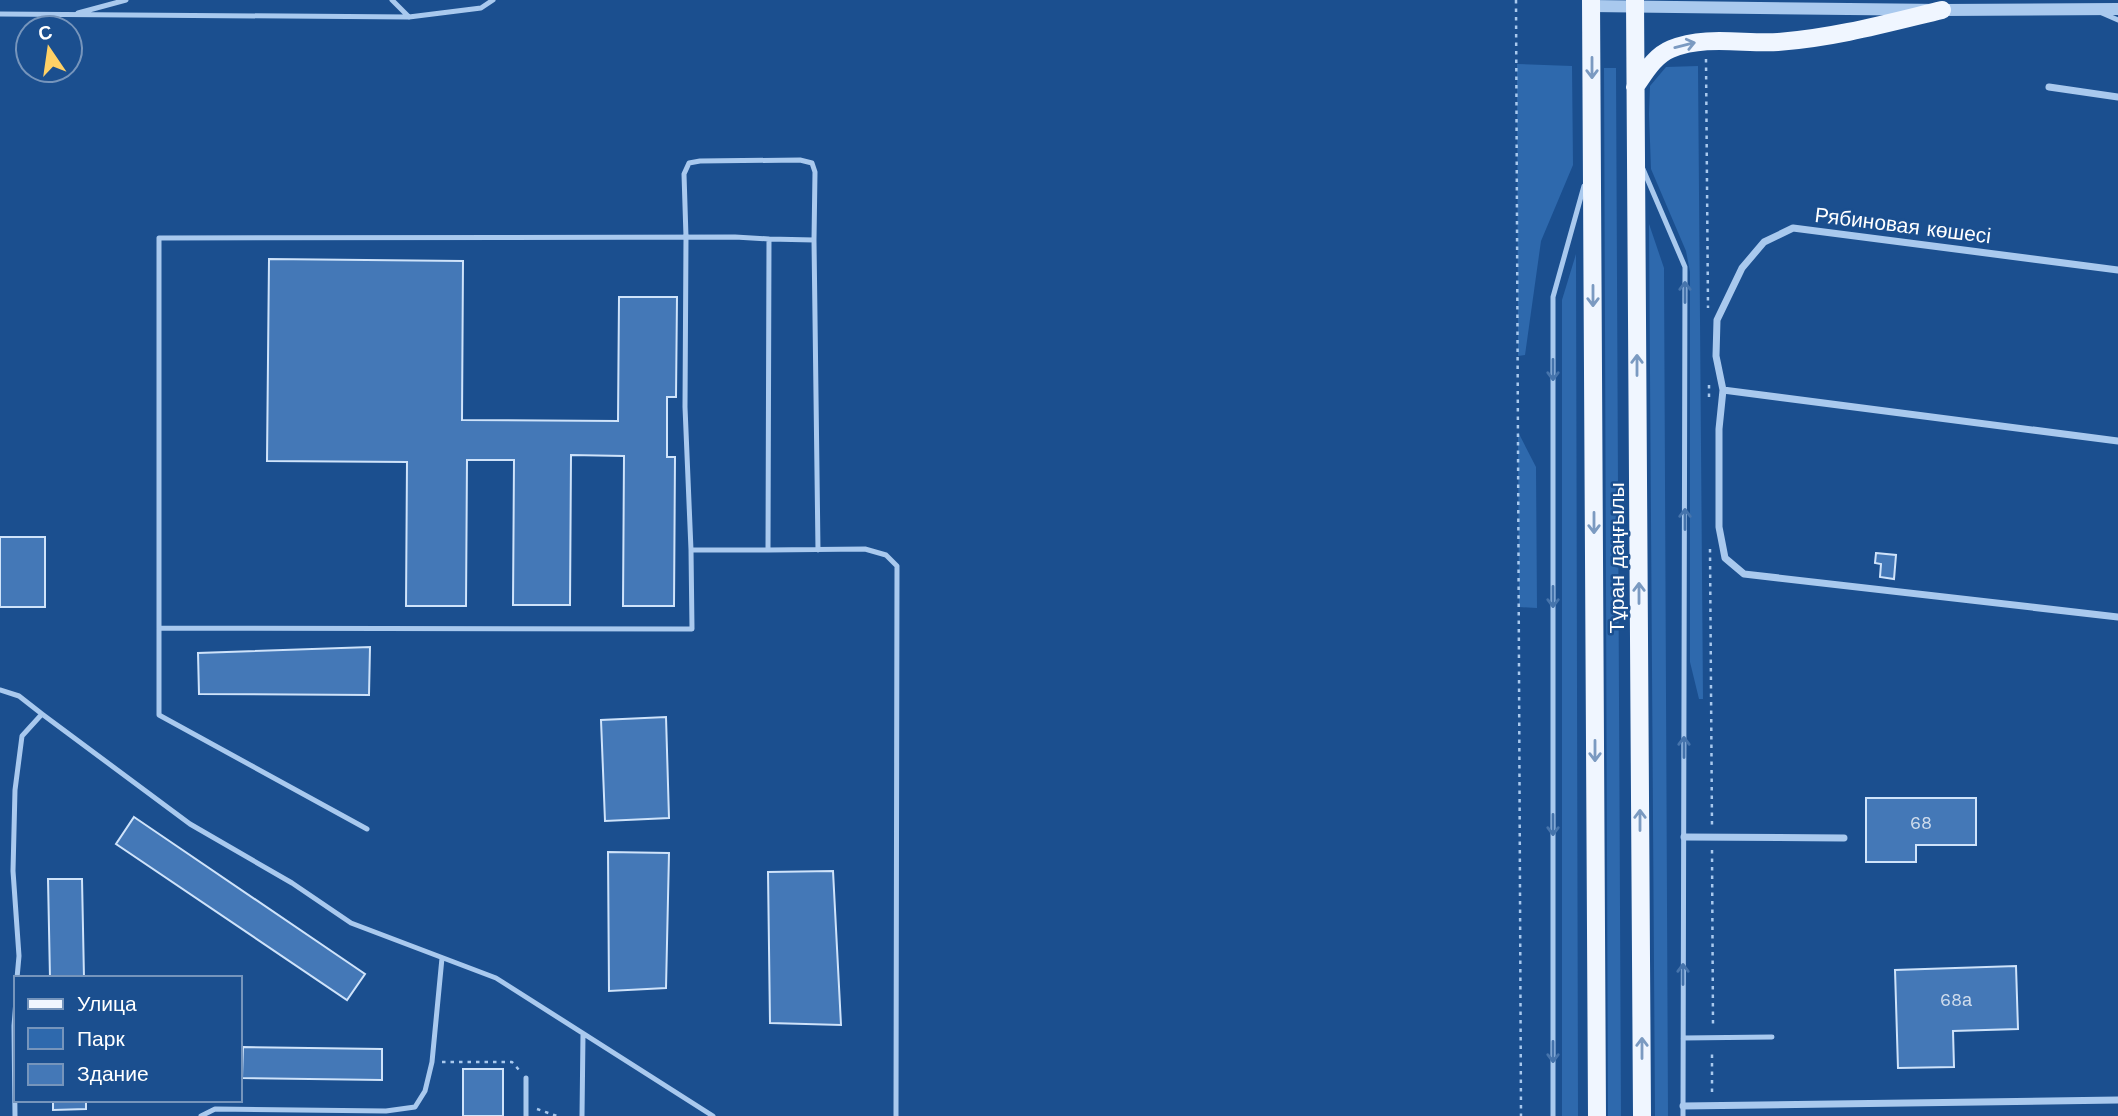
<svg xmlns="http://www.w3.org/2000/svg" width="2118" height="1116" font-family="'Work Sans',sans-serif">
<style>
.green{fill:#2e69ad}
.building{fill:#4478b7;stroke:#cfe3fa;stroke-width:2}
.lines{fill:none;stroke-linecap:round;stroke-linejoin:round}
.path{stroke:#a9c9ee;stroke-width:2.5;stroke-dasharray:3.5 5;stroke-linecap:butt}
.service{stroke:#a9c9ee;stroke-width:5}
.minor{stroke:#a9c9ee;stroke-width:7}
.tertiary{stroke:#a9c9ee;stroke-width:12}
.primary{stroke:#f0f6ff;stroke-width:18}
.oneway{stroke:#7b9ac1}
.oneway2{stroke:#4674ac}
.labels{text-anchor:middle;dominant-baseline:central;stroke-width:5;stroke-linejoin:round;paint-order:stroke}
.number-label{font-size:18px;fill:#d0dded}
.street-label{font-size:21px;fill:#fff;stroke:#1b4f8f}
</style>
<rect width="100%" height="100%" fill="#1b4f8f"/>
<!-- green -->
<path class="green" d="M1517,64L1572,66L1573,165L1541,241L1525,355L1518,356Z
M1698,66L1703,699H1699L1690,662V272L1686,251L1651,169L1649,114L1650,86L1666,67Z
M1604,68H1616L1621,1116H1608Z
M1649,224L1664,268L1668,1116H1655Z
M1576,254L1578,1116H1562V300Z
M1518,432L1536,467L1537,608L1519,607Z"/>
<!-- building -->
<path class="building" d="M269,259L463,261L462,420L618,421L619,297H677L676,397H667V457H675L674,606H623L624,456L571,455L570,605H513L514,460H467L466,606H406L407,462L267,461Z
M0,537H45V607H0Z
M1876,553L1896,555L1894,579L1880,577L1881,564L1875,563Z
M370,647L369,695L199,694L198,653Z
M666,717L669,818L605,821L601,720Z
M1866,798H1976V845H1916V862H1866Z
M134,817L365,974L347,1000L116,844Z
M608,852L669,853L666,988L609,991Z
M833,871L841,1025L770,1023L768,872Z
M48,879H82L84,978H50Z
M2016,966L2018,1029L1953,1031L1954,1067L1898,1068L1895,970Z
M243,1047L382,1049V1080L242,1078Z
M463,1069H503V1116H463Z
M53,1100H86V1109L53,1110Z"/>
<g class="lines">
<!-- path -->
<path class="path" d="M1516,0L1521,1116
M1706,59L1708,308
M1709,385V399
M1710,549L1712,826
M1712,850L1713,1026
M442,1062H512L519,1070
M1712,1092V1050
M537,1109L557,1116"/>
<!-- service -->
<path class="service" d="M392,0L409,17
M78,13L126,0
M2102,13L2118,20
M0,14L409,17L481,8L493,0
M1643,169L1685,267L1683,1116
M769,239L814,240L818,550
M691,550L685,407L686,237L684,174L689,163L700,161L800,160L812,163L815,172L814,240
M159,628L692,629L691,550H768
M0,690L19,696L42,714L22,736L15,790L13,871L19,956L17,978
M42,714L190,824L292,883L351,923L496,978L713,1116
M367,829L159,715V238L735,237L769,239L768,550L865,549L886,555L897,566L896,1116
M1683,1038L1772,1037
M526,1078V1116
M15,1116L14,1026L16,1000
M201,1116L215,1109L386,1111L415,1107L425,1091L432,1062L442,958
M582,1116L583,1034
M1553,1116V297L1584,186"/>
<!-- minor -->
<path class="minor" d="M2049,87L2118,97
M2118,270L1793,228L1764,242L1742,268L1717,320L1716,356L1723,390L1719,429V527L1725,558L1744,574L2118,617
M1723,390L2118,441
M1684,837L1844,838
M1683,1106L2118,1100"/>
<!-- tertiary -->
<path class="tertiary" d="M1591,6L1942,10L2118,9"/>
<!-- primary -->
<path class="primary" d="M1591,0L1597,1116
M1635,0L1642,1116
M1635,87C1645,73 1654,56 1671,49C1705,35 1743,44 1778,42C1834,38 1888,23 1942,10"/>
</g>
<!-- one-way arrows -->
<defs><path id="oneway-shaft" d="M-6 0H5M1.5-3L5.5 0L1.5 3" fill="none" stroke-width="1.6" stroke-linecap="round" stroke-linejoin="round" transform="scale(1.75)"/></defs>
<g class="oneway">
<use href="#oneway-shaft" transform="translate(1685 45) rotate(-14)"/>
<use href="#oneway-shaft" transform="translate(1592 68) rotate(90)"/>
<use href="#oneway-shaft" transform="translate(1593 296) rotate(90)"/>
<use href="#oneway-shaft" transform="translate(1637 365) rotate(-90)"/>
<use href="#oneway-shaft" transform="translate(1594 523) rotate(90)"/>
<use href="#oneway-shaft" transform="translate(1639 593) rotate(-90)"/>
<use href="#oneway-shaft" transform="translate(1595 751) rotate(90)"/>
<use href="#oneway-shaft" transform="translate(1640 820) rotate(-90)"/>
<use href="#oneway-shaft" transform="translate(1642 1048) rotate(-90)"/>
</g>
<g class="oneway2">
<use href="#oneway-shaft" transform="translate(1685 292) rotate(-90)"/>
<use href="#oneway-shaft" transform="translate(1553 370) rotate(90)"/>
<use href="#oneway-shaft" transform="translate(1685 519) rotate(-90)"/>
<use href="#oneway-shaft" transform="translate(1553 597) rotate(90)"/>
<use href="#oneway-shaft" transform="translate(1684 747) rotate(-90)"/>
<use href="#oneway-shaft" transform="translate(1553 825) rotate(90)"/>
<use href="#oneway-shaft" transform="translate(1683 974) rotate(-90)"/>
<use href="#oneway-shaft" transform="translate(1553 1052) rotate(90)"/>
</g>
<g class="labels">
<!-- number labels -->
<g class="number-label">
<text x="1921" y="822">68</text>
<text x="1956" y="999">68а</text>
</g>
<!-- street labels -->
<g class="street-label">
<text transform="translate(1903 225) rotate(7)">Рябиновая көшесі</text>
<text transform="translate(1616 558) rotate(-90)">Тұран даңғылы</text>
</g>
</g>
<!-- legend -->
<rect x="14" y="976" width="228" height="126" fill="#1b4f8f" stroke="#7695bc" stroke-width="2"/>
<rect x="28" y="999" width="35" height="10" fill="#f0f6ff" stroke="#7695bc" stroke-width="2"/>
<text x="77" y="1011" font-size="21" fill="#ffffff">Улица</text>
<rect x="28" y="1028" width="35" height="21" fill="#2e69ad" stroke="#7695bc" stroke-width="2"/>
<text x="77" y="1046" font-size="21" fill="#ffffff">Парк</text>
<rect x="28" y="1064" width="35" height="21" fill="#4478b7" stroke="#7695bc" stroke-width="2"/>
<text x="77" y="1081" font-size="21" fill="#ffffff">Здание</text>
<!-- north arrow -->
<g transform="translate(49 49) rotate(347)"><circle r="33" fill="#1b4f8f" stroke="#7695bc" stroke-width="2"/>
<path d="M0-5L12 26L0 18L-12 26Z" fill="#ffd166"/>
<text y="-10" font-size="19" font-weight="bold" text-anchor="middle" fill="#ffffff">С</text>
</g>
</svg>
